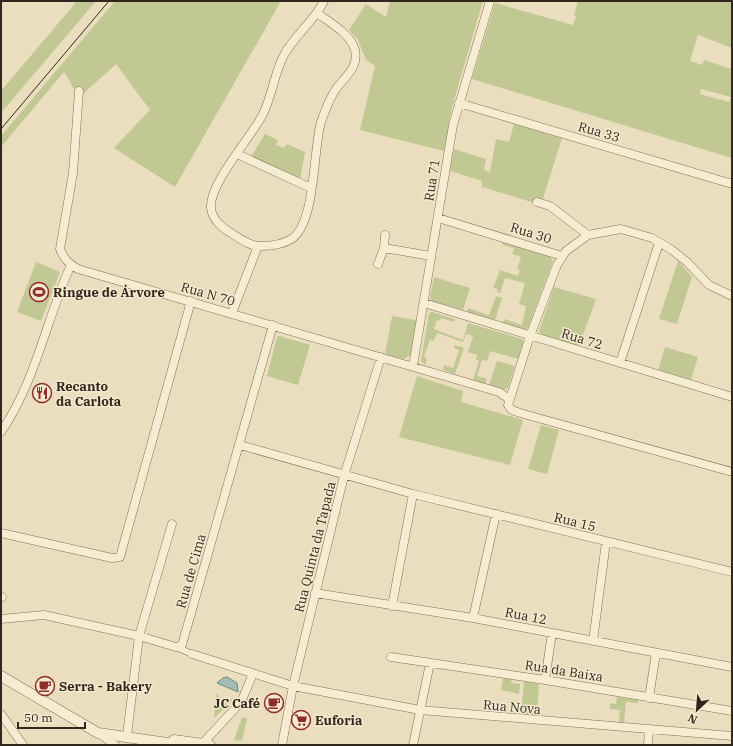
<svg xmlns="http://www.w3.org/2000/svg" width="733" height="746" font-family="'IBM Plex Serif',serif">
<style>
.green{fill:#c1c894;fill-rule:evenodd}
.water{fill:#a2bdb5;stroke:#6a8a82}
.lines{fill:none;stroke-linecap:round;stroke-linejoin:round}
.pedestrian-casing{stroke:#826f59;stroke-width:7}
.minor-casing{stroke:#826f59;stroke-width:9}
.tertiary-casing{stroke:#826f59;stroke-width:11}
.pedestrian{stroke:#f6ecd2;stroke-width:6}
.minor{stroke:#f6ecd2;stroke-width:8}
.tertiary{stroke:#f6ecd2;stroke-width:10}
.tram{stroke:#32271c;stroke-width:1}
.labels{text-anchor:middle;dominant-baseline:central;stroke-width:3;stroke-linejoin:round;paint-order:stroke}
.street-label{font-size:13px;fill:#32271c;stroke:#f3e9ce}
.poi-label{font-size:13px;font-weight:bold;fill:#32271c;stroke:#f3e9ce;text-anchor:start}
</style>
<rect width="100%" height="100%" fill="#ebdebf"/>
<!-- green -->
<path class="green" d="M77,1H96L1,113V91Z
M115,1H281L175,187L114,148L150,110L116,64L83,94L74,89L64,72L1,147V136Z
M390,1H483L452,107L444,151L360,130L375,66L366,60L358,40L349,30L366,4L386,17Z
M578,1H732V48L698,35L690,61L702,65L704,60L732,69V158L472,79L495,3L573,25L576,16L574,15ZM701,89L731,97L729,102L700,94Z
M514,124L562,138L541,205L486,188L482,187V181L450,171L454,149L486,159L484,170L490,172L496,139L509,142Z
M265,134L278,140L276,145L284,148L287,144L305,152L300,179L251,157Z
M503,241L550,256L553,261L528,328L525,330L503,323L504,319L522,325L526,306L519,304L525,283L505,278L500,293L497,292L498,289L493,288L500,270L518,276L520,270L517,269L521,257L512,254L514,248L502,245Z
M678,261L692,277L677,324L659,319Z
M36,262L60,272L41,321L17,312Z
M434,277L470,288L463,310L432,301L430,298Z
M554,287L596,299L579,346L541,334L539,331Z
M496,296L502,298L495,320L467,312L468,308L489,315Z
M432,312L455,319L454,322L441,318L440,321L437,320L434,329L463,340L468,323L522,339L524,343L518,359L490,351L487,361L482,360L477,376L487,379L485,384L473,380L479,361L476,360L477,355L468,352L473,336L466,334L463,342L437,333L434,341L430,340L424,357L427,359L425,365L421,361L429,313Z
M392,316L416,320L411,355L403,359L385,354Z
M279,336L310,345L298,385L267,376L277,337Z
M455,345L464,348L455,374L443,370L444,365L453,368L459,350L454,348Z
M665,347L698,357L691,380L658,370Z
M497,361L515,366L508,388L504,390L489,385Z
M417,376L463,391L461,402L523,420L510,465L399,437Z
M541,425L559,430L547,474L528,469Z
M503,678L512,679L511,683L520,684L519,694L501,690Z
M524,681L539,684L537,715L521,714Z
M216,694L224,701L235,698L214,718Z
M617,697L638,700V703L626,702L624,723L619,722L620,710L610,709V703L616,704Z
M242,717L247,719L242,741L234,740Z"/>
<!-- water -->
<path class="water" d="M227,677L237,683L238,692L217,683L223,678Z"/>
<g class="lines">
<!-- pedestrian casing -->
<g class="pedestrian-casing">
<path id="pedestrian" d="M176,647L192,654"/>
</g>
<!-- minor casing -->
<g class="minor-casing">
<path id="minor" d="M317,13C329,22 351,34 355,50C359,68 345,76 336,89C329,99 325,111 321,122C313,150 316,219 293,238C284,244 272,246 261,246C251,247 239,238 231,233C222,228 212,219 211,208C209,183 251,138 263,114C272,96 274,75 283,57C293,36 314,22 324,1
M79,91L73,173L60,249C64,259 69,264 78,269L499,392L509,399
M459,103L732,184
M237,154L311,188
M537,202L550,206L588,235
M438,218L562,256
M384,248L385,235
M378,264L384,248L431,256
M732,296L709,285L687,262L672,250L652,238L621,229L588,235L566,251L557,265L530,336L508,405L512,410L520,413L732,472
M424,303L732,397
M232,313L258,246
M620,363L659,243
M413,366L453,125L490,1
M1,432C36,381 46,320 71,265
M240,445L413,494L732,572
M1,533L112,558L120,557L191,301
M315,593L473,618L732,667
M1,597H2
M392,606L413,494
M473,618L496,514
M1,619L44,615L139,636L176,647L182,645L273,325
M593,641L606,542
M192,654L293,686L420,710L732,736
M391,657L545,680L732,711
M545,680L552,633
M649,698L656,653
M1,714L23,745
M99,733L115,745
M127,736L139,636L172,524
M202,744L241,702L253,674
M282,745L293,686L344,476L381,357
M413,745L430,663
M648,745L649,730"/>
</g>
<!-- tertiary casing -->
<g class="tertiary-casing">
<path id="tertiary" d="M1,676L98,733L181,745
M174,740L210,745"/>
</g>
<!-- pedestrian -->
<use href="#pedestrian" class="pedestrian"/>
<!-- minor -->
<use href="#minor" class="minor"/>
<!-- tertiary -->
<use href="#tertiary" class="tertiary"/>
<!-- tram -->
<path class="tram" d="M1,129L109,1"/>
</g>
<!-- icons -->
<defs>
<g id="stadium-ring" transform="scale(1)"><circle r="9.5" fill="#f3e9ce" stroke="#8e2d2c" stroke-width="1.5"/><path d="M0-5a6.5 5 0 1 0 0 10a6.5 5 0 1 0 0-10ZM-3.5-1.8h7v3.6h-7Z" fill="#8e2d2c"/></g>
<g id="restaurant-ring" transform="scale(1)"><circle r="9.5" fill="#f3e9ce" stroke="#8e2d2c" stroke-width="1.5"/><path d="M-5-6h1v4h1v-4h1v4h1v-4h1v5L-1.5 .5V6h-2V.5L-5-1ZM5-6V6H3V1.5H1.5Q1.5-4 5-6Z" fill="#8e2d2c"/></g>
<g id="cafe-ring" transform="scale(1)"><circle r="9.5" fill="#f3e9ce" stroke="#8e2d2c" stroke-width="1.5"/><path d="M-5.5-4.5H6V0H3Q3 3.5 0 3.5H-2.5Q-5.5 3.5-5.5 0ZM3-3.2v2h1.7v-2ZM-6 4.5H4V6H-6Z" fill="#8e2d2c"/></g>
<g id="supermarket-ring" transform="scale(1)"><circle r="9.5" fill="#f3e9ce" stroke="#8e2d2c" stroke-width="1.5"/><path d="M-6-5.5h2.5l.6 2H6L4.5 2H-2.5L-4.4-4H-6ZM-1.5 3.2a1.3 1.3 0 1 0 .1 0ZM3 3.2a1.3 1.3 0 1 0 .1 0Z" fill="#8e2d2c"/></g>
</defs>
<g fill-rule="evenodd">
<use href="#stadium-ring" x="39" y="292"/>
<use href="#restaurant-ring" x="42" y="393"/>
<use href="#cafe-ring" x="45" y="686"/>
<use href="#cafe-ring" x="274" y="703"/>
<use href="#supermarket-ring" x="301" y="720"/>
</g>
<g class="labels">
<!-- street labels -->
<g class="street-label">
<text transform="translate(599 132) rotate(16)">Rua 33</text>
<text transform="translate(432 180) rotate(-81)">Rua 71</text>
<text transform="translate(531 233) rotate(17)">Rua 30</text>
<text transform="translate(208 294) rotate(16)">Rua N 70</text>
<text transform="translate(582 339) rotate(17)">Rua 72</text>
<text transform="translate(575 522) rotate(14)">Rua 15</text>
<text transform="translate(315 547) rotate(-76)">Rua Quinta da Tapada</text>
<text transform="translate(191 571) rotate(-74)">Rua de Cima</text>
<text transform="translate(526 616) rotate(11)">Rua 12</text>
<text transform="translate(564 671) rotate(9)">Rua da Baixa</text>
<text transform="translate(512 707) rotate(5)">Rua Nova</text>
</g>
<!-- poi labels -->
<g class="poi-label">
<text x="53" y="292">Ringue de Árvore</text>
<text x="56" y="386">Recanto<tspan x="56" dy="15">da Carlota</tspan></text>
<text x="59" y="686">Serra - Bakery</text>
<text x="260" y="703" text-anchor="end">JC Café</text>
<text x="315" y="720">Euforia</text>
</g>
</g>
<!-- border -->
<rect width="733" height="746" fill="none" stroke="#32271c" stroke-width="4"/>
<!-- north arrow -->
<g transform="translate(697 710) rotate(206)" stroke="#f3e9ce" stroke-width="3" paint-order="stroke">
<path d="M0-3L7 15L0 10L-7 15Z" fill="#32271c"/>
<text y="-6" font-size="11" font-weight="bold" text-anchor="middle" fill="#32271c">N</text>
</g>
<!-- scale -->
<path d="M18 722v6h67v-6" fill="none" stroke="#32271c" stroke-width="2"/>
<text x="24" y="722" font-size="12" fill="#32271c" stroke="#f3e9ce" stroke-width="3" paint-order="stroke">50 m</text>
</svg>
